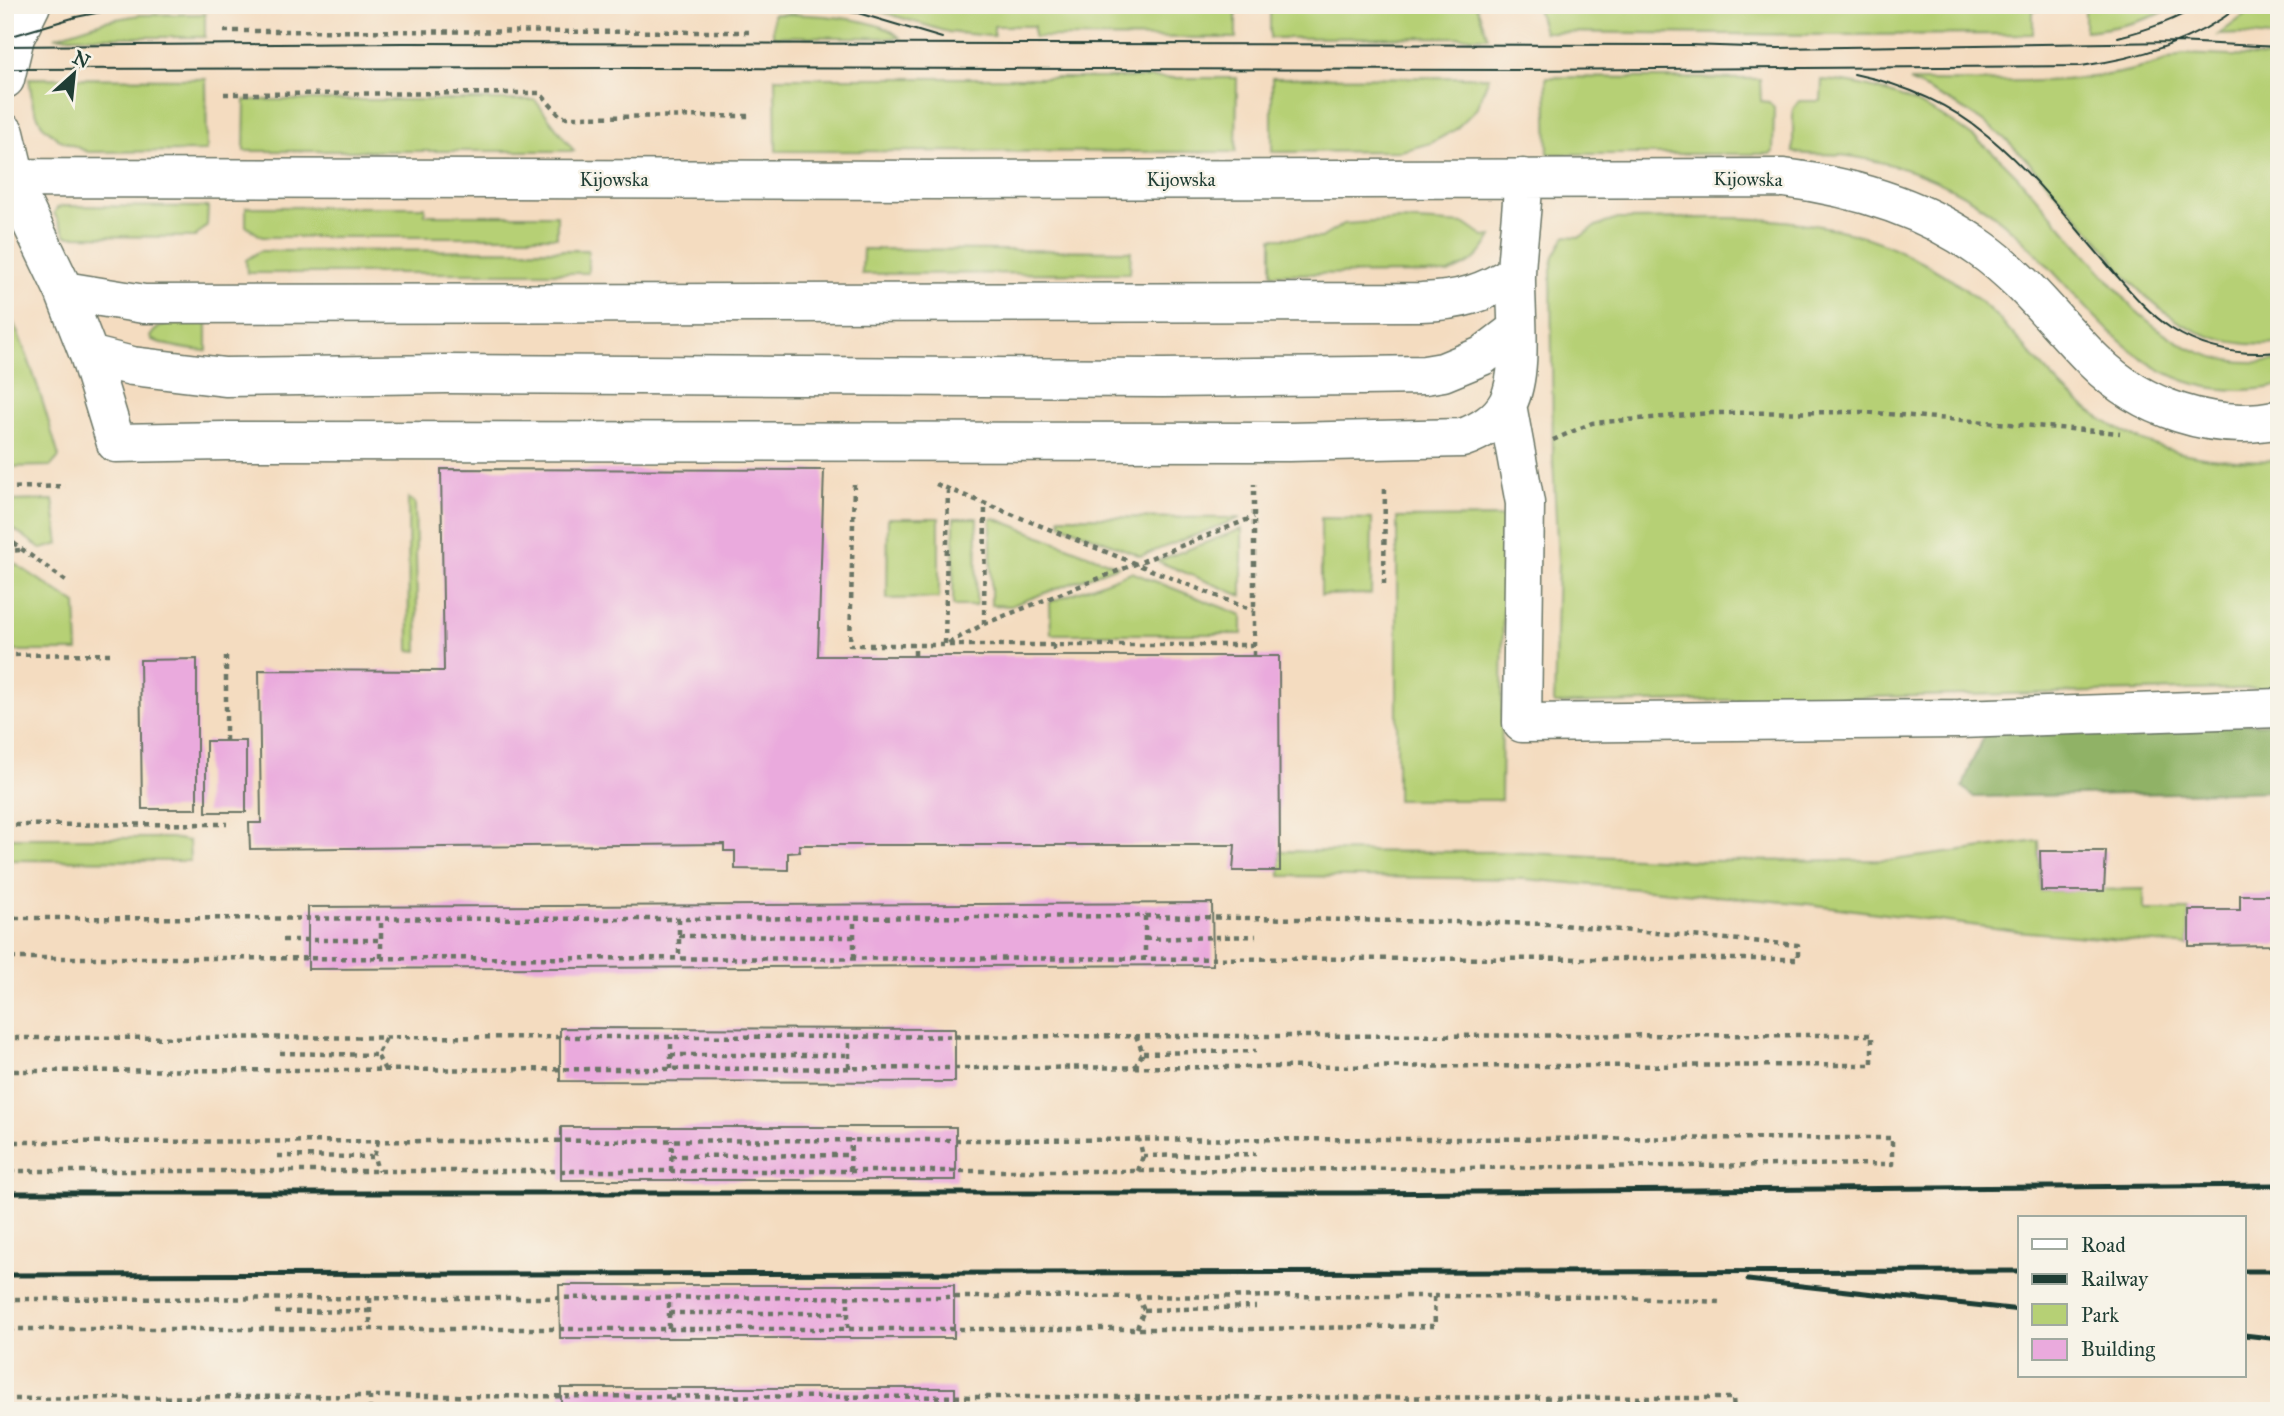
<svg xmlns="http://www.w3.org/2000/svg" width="2284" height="1416" font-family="'IM FELL Great Primer',serif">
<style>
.green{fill:#b6d075;stroke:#6a8654;stroke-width:2}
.forest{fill:#90b266;stroke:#58784d;stroke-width:2}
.building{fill:#eaaadd}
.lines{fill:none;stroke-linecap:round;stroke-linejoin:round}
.minor-casing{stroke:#6a7565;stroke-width:41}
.path{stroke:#6a7565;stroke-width:4.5;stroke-dasharray:5 5;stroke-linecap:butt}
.minor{stroke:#fff;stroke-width:38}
.tram{stroke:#1f3d34;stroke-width:2}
.rail{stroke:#1f3d34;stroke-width:5}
.labels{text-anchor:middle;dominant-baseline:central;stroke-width:5;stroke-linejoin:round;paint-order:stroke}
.street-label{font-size:19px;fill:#1f3d34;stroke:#f7f3e8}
</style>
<rect width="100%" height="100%" fill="#f7f3e8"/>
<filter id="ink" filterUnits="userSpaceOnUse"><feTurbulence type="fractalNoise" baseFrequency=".0143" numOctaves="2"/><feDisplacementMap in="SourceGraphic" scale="14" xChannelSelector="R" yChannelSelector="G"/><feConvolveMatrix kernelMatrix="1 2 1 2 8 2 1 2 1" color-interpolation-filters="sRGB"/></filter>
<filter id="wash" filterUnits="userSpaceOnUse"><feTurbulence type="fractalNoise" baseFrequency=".00686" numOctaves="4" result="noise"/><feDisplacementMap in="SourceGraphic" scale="28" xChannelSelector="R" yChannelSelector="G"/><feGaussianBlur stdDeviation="1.57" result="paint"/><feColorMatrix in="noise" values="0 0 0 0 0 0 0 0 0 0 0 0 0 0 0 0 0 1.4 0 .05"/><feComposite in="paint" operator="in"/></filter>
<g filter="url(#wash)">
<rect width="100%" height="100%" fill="#f4dcc0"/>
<!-- green -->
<path class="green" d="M859,5H1236V38L1034,37V26H994V36H990L948,32Z
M1270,5H1476L1488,37L1270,38Z
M1536,5H2047L2043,9L2033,10V34L1830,35L1544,32Z
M2071,5H2178C2149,21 2118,28 2085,31V8H2074Z
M2258,5H2279V38L2241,34L2218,35Z
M205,14V37H55L105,21L139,15Z
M773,14C802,14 881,16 900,38L773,36Z
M2182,54L2279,58V344C2218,349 2174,327 2132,283C2120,270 2110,255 2099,241C2073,212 2047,181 2020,153C1989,121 1950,100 1909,81C1996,80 2102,90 2182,54Z
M1489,77L1476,109L1455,130L1431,143L1401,151L1272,152V78Z
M1546,77L1760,79L1761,101L1769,102L1774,108L1773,152L1770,154H1548Z
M29,78L206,79L207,151L88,152L58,139L42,125L33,106Z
M775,78H1237L1236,152L776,151Z
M1822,80C1895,84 1964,120 2014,173C2030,189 2045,208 2060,225C2085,253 2109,281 2134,309C2179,349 2218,368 2279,361V386C2118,418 2079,258 1962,194C1924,173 1883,160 1841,155C1826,153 1808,156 1793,152V109L1799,101H1821Z
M245,100H535L574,151H244Z
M63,206L208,207L207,225L195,237L66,236L54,213L57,208Z
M246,207H425V215H557V237H262L246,226Z
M1618,219C1713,219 1816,209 1904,253C1937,269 1970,290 1996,316C2021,341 2042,369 2068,393C2129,449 2199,464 2279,460V688L1554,704L1558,562L1553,458L1551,270L1554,256L1565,236L1580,237L1596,226Z
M1401,220L1465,224L1484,237L1492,236C1480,258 1471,264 1448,273L1272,274V238H1321L1344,224Z
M863,249L1131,251L1130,273L862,274Z
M588,250V273H247L246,260L260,251Z
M5,305C29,353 44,405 59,457L51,466L5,467Z
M207,321V351C187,350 170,347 152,340L150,337C160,318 188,321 207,321Z
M408,498L415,503L418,651L409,650Z
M53,500L59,544L42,549L5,523V501Z
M1060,517L1240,518L1141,556L1061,524Z
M1504,517L1501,800H1397V518Z
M888,518H939V598L887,599Z
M954,518H977L976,606H953Z
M994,518L1118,566L1010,606L991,605V519Z
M1321,518L1372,519L1371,594L1321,595Z
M1242,529V596L1157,561Z
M5,557L76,604L78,651H5Z
M1131,572L1242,615V634H1051L1050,602Z
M5,838H171L189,841L190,861L5,860Z
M2039,841L2041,891L2144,889V910H2189V946L2017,931L1808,904L1524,879L1280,876V851L1503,852L1702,861L1893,860Z"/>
<!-- forest -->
<path class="forest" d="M2279,723V791L1974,797L1963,787L1971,764L1987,731Z"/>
<g id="blocks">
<!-- building -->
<path class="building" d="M441,469L824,470L818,656H1279L1280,871H1233L1235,845H799L800,852L788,853V870L735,869V851H724V844L250,849L249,823H261L259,670L444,671Z
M197,659V809H142L140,660Z
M206,741H246V812H206Z
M2040,851H2106L2104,891H2041Z
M2240,895H2279V945L2189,946V910H2240Z
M1212,903L1213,965L308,969V907Z
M560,1028L955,1029V1082L560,1081Z
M561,1127H956V1180H561Z
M559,1285H954V1338H560Z
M561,1388H955V1411H561Z"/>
</g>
</g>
<g filter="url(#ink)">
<use href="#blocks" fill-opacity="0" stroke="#6a7565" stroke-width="2"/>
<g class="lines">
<!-- minor casing -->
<g class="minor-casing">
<path id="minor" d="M5,79L15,37L31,5
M5,133L22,203L64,291L89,355L116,443L225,441L1289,442L1462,438C1480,432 1499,420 1508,403C1524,371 1515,311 1516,275C1517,242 1523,210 1523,178
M5,178L943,180L1784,178C1854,187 1923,207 1981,249C2025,280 2056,323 2094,361C2141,408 2214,433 2279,419
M64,291L144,304L1421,302C1459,301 1484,294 1516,273
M89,355L132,366L225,377L446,374L1163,378L1361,376L1425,375L1443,372L1482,356L1516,330
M1507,405L1525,503L1522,723L1959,719L2279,708"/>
</g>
<!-- path -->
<path class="path" d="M224,31L751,32
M224,94L540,93L561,117L753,116
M1553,440L1592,423L1711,413L1863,412L2120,433
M854,484L850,645H1254
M936,484L1254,611
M5,488L65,486
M948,489L945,645L984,624L1254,517
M5,537L66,581
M5,551L22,550
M1384,584L1385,485
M984,624L985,504
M1054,645V656
M5,655L115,654
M915,655V645
M226,656V741
M1254,656V484
M5,825L227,824
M1145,916V958
M5,918L679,919L1145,916L1550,924L1798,945V959L5,958
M679,919V958
M679,936L854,937
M1145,939L1256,936
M283,940H381
M381,958V918
M854,958V918
M5,1038L1872,1035V1065L5,1071
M280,1053L377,1055
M1143,1053L1256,1051
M671,1055H850
M1135,1067L1143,1053L1136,1036
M849,1068V1037
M671,1069V1037
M385,1070L377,1055L386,1038
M378,1141L374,1157L378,1171
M5,1142L1892,1138V1164L1138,1171H5
M278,1156L374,1157
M671,1156L850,1155
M1143,1156L1256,1154
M671,1171L672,1140
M850,1171L851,1139
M1138,1171L1143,1156L1139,1139
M1434,1296L1606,1297L1721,1302
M370,1298V1328
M5,1299L1434,1296L1435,1326L1248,1329H5
M1144,1310L1256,1307
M275,1312L370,1311
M669,1313H848
M669,1328V1297
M848,1328V1296
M1137,1328L1144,1310L1137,1296
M370,1396V1411
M1136,1397L1143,1411
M5,1399L370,1396L1733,1398L1734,1411
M672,1411V1397
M847,1411L848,1398"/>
<!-- minor -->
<use href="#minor" class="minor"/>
<!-- tram -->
<path class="tram" d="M276,5H779
M793,5L858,13L942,38
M2118,37C2147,30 2174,21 2200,5
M5,38L76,17L116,9L163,5
M5,46L403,43L1689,45L1778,48L2176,42L2279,47
M5,69L617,68L1519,70L2081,66C2139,58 2194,42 2241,5
M1854,74C1902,84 1950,104 1988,136C2034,174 2072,224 2111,269C2129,290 2148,313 2172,329C2205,350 2240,356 2279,352"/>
<!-- rail -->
<path class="rail" d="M5,1193H1356L2279,1185
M2244,1271H2279
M5,1275L2020,1271
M1748,1280L2020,1310
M2244,1335L2279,1339"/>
</g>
</g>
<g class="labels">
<!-- street labels -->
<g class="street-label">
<text x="614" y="179">Kijowska</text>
<text x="1181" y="179">Kijowska</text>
<text transform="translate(1748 179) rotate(1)">Kijowska</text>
</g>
</g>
<!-- margin -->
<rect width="2284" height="1416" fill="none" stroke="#f7f3e8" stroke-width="28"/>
<!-- legend -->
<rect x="2018" y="1216" width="228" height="161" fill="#f7f3e8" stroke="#a1aaa0" stroke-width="2"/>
<rect x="2032" y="1239" width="35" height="10" fill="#ffffff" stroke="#a1aaa0" stroke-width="2"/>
<text x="2081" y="1252" font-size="21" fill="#1f3d34">Road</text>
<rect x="2032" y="1274" width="35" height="10" fill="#1f3d34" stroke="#a1aaa0" stroke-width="2"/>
<text x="2081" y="1286" font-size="21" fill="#1f3d34">Railway</text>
<rect x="2032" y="1304" width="35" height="21" fill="#b6d075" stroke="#a1aaa0" stroke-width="2"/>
<text x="2081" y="1322" font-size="21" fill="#1f3d34">Park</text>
<rect x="2032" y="1339" width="35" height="21" fill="#eaaadd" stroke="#a1aaa0" stroke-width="2"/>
<text x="2081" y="1356" font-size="21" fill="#1f3d34">Building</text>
<!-- north arrow -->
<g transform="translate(74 74) rotate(27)" stroke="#f7f3e8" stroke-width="5" paint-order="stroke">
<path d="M0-5L12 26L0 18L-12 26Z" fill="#1f3d34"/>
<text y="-10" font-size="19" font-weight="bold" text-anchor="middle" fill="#1f3d34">N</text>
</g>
</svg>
